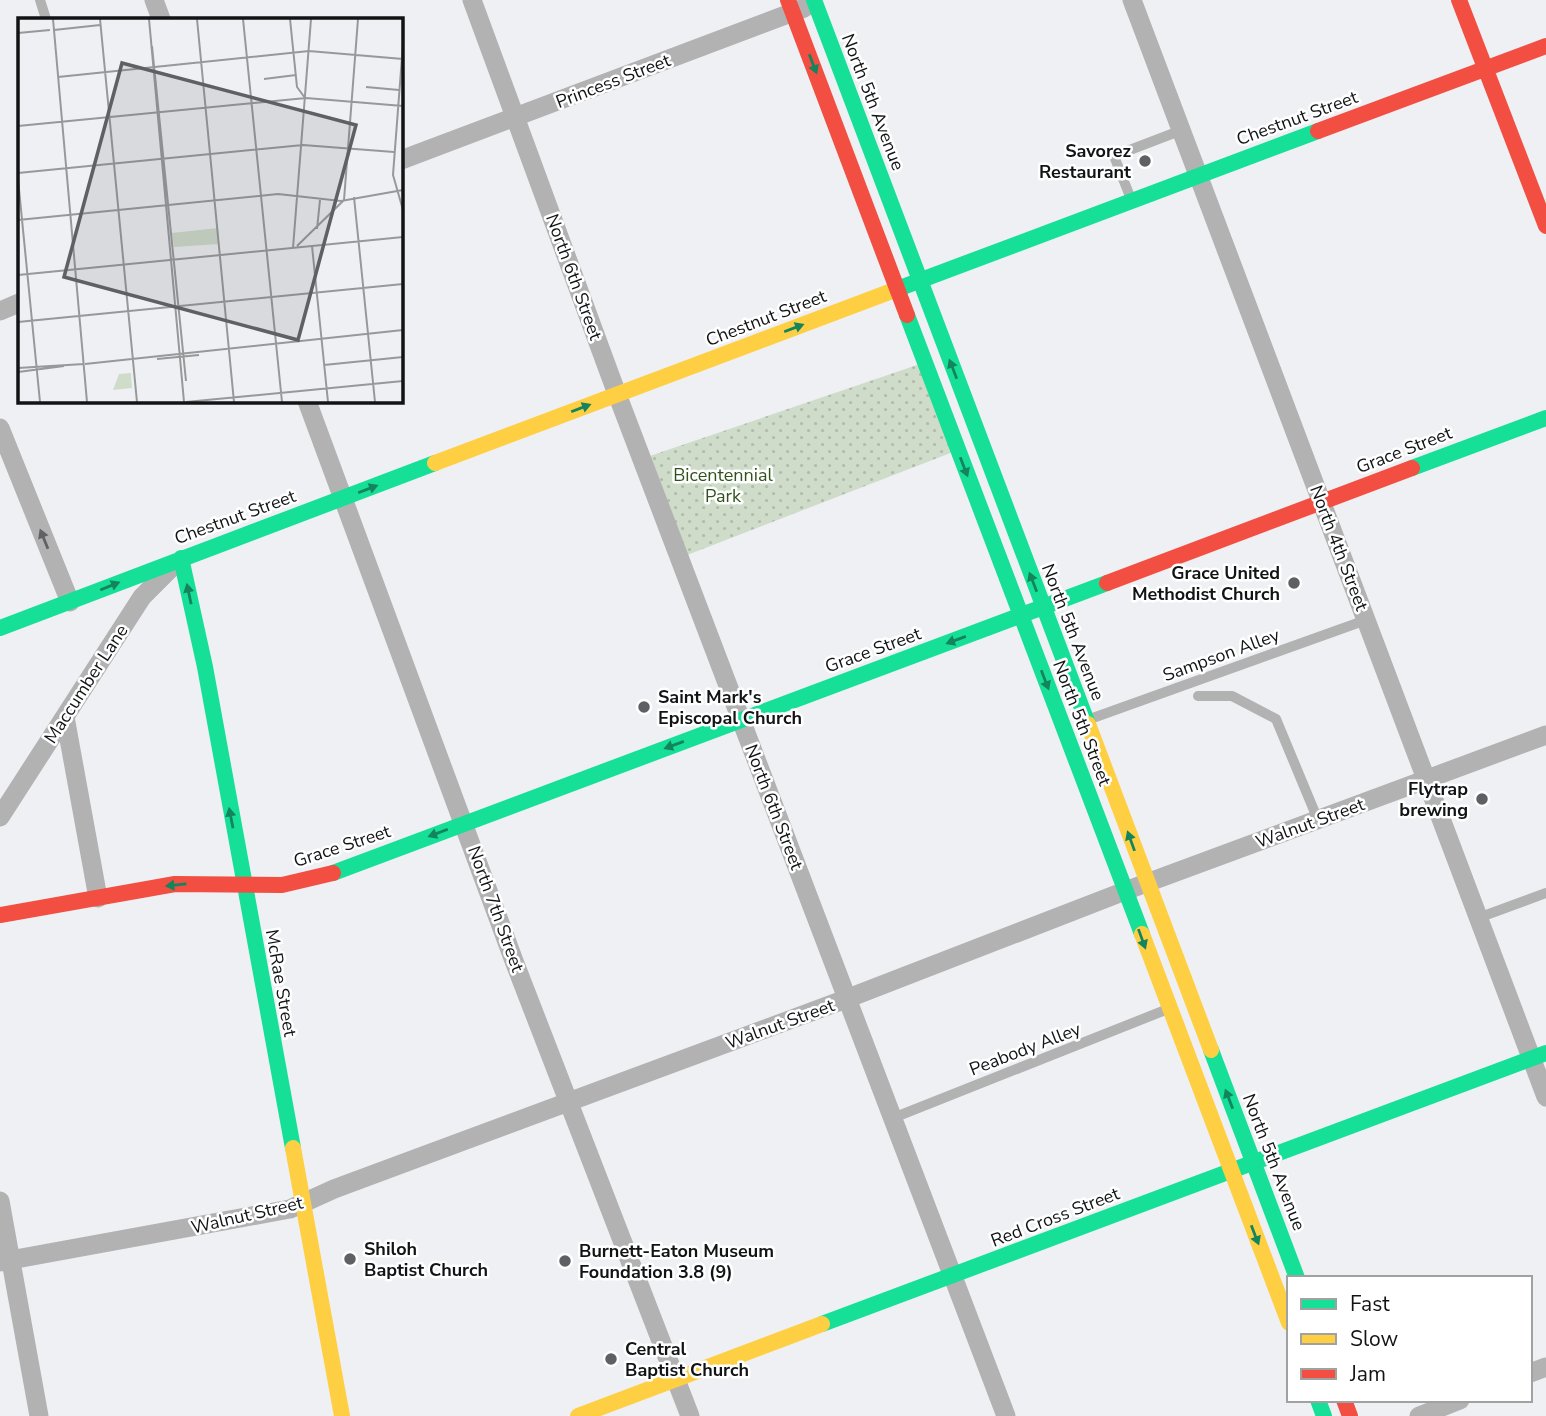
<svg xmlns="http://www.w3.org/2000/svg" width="1546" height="1416" font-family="'Nunito Sans',sans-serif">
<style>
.park{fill:url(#park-dots)}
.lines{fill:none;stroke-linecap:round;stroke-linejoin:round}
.lane{stroke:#b2b2b2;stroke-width:10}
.street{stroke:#b2b2b2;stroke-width:19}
.fast{stroke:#16e098;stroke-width:16}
.slow{stroke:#ffcf43;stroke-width:16}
.jam{stroke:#f24e42;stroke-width:16}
.oneway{fill:#14845d}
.oneway2{fill:#626264}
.poi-dot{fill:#5f6063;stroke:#fff;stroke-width:2.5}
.labels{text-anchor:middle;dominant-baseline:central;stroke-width:5;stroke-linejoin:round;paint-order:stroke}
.street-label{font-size:18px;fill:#121315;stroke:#fff}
.poi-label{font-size:18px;font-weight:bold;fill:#121315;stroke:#fff;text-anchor:start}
.park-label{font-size:18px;fill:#31511a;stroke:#fff}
.inset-road{fill:none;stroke:#96989a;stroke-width:2}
.view{fill:#5f6063;fill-opacity:0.15;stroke:#5f6063;stroke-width:3.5}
.inset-edge{fill:none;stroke:#121315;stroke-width:3.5}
</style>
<defs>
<pattern id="park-dots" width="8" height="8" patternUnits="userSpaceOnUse" patternTransform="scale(1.75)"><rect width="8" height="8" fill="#cfdcca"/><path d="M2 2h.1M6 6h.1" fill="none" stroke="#b1bcad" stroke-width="1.8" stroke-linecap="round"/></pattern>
</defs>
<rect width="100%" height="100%" fill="#eef0f3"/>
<!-- park -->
<path class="park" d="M920,364L953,452L682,557L644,458Z"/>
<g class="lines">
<!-- lane -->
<path class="lane" d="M40,0L46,19
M1131,199L1114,156L1182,130
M1198,696H1232L1276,719L1318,820
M1090,719L1366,620
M1478,918L1546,893
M893,1118L1168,1009"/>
<!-- street -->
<path class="street" d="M154,0L161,19
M472,0L617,394L1006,1416
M1132,0L1546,1097
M401,160L804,8
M0,311L19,303
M307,401L514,961L690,1416
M0,428L70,602
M65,717L98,898
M0,817L142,597L173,566
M0,1201L39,1416
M0,1262L290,1209L334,1189L846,999L1125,891L1546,735
M1530,1373L1546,1367
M1419,1416L1460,1400"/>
<!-- fast -->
<path class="fast" d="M814,0L1088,724
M892,291L1318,131
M907,315L1142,934
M1412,468L1546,418
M181,558L205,667L293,1148
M0,628L435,463
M333,873L1107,583
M1211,1050L1297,1278
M822,1324L1546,1053
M1318,1400L1324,1416"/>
<!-- slow -->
<path class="slow" d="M435,463L892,291
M1088,724L1211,1050
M1142,934L1289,1323
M293,1148L342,1416
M578,1416L822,1324"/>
<!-- jam -->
<path class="jam" d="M788,0L907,315
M1459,0L1546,226
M1318,131L1546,46
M1107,583L1412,468
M0,915L175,884L282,885L333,873
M1344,1400L1350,1416"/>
</g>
<!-- one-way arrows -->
<defs><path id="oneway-solid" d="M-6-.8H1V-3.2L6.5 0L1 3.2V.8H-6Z" transform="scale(1.75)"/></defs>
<g class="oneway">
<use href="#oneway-solid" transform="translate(813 64) rotate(69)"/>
<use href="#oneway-solid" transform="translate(794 328) rotate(-21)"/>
<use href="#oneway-solid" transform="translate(953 369) rotate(-111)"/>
<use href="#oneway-solid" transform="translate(581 408) rotate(-21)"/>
<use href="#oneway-solid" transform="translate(964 467) rotate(69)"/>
<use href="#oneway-solid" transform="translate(368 489) rotate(-21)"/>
<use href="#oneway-solid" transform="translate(1033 582) rotate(-111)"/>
<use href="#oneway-solid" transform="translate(110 586) rotate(-22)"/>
<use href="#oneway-solid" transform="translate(189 594) rotate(-102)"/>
<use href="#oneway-solid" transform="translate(956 640) rotate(160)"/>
<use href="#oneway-solid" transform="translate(1045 680) rotate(69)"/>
<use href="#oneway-solid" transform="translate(674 745) rotate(160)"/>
<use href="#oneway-solid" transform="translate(231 818) rotate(-101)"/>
<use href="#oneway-solid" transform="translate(438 833) rotate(159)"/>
<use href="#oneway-solid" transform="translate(1131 841) rotate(-110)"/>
<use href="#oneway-solid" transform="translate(176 885) rotate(174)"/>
<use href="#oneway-solid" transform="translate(1142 939) rotate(70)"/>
<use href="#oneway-solid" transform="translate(1229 1099) rotate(-111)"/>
<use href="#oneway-solid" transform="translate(1255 1235) rotate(69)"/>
</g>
<use class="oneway2" href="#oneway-solid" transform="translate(44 539) rotate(-112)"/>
<!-- markers -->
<g class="poi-dot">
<circle cx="1145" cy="161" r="7"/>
<circle cx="1294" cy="583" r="7"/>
<circle cx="644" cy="707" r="7"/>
<circle cx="1482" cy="799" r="7"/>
<circle cx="350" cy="1259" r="7"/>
<circle cx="565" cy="1261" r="7"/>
<circle cx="611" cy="1359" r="7"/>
</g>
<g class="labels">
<!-- street labels -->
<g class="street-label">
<text transform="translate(613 81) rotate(-21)">Princess Street</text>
<text transform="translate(873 102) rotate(69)">North 5th Avenue</text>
<text transform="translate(1297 118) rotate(-20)">Chestnut Street</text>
<text transform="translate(574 277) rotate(70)">North 6th Street</text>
<text transform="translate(766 318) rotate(-21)">Chestnut Street</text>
<text transform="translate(1404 450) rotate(-21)">Grace Street</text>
<text transform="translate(235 517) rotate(-20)">Chestnut Street</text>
<text transform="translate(1339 548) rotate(69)">North 4th Street</text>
<text transform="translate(1073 632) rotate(69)">North 5th Avenue</text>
<text transform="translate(873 650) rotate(-20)">Grace Street</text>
<text transform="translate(1221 655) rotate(-20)">Sampson Alley</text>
<text transform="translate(86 684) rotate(-57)">Maccumber Lane</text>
<text transform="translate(1082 723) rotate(69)">North 5th Street</text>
<text transform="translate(774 807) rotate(69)">North 6th Street</text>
<text transform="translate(1310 823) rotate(-20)">Walnut Street</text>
<text transform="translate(342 846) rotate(-18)">Grace Street</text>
<text transform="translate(496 909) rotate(70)">North 7th Street</text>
<text transform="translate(281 983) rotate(80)">McRae Street</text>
<text transform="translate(780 1024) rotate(-20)">Walnut Street</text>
<text transform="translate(1025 1049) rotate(-21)">Peabody Alley</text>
<text transform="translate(1274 1162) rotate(69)">North 5th Avenue</text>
<text transform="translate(247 1215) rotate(-13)">Walnut Street</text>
<text transform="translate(1055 1217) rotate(-21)">Red Cross Street</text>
</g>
<!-- poi labels -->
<g class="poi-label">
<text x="1131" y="151" text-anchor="end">Savorez<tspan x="1131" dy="21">Restaurant</tspan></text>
<text x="1280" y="573" text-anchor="end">Grace United<tspan x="1280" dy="21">Methodist Church</tspan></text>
<text x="658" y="697">Saint Mark's<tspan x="658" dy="21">Episcopal Church</tspan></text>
<text x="1468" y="789" text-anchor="end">Flytrap<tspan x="1468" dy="21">brewing</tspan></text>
<text x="364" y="1249">Shiloh<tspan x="364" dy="21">Baptist Church</tspan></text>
<text x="579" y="1251">Burnett-Eaton Museum<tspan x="579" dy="21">Foundation 3.8 (9)</tspan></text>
<text x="625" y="1349">Central<tspan x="625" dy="21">Baptist Church</tspan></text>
</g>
<!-- park labels -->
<g class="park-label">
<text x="723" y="475">Bicentennial<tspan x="723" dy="21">Park</tspan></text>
</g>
</g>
<!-- overview -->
<g transform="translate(18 18)">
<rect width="385" height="385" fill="#eef0f3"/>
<path d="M113,355L114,370L95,372L101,356Z" fill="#cfdcca"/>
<path d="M200,210L201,226L156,229L154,215Z" fill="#cfdcca"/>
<path class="inset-road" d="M35,1L69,384M82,1L119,384M131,1L166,384M179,1L216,384M225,1L264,384M272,1L279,69L287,80M36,12L82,7M0,15L32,12M385,26L375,157L385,192M134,28L168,363M40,59L291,33L385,41M246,61L278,57M348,69L381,72M0,108L288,80L385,88M0,155L285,127L376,134M0,161L22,384M336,179L357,384M0,202L260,176L323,183L385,172M299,211L302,182M279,228L326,182L340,1M294,228L310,384M275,230L293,1M0,257L385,219M0,304L385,266M139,341L181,337M67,346L385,312M306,347L385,339M0,350L66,346M0,354L46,348M168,384L385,363"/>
<path class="view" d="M104,45L338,107L280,322L46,259Z"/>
<rect width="385" height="385" class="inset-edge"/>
</g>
<!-- legend -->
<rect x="1287" y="1276" width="245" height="126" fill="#ffffff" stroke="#a0a1a1" stroke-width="2"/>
<rect x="1301" y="1299" width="35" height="10" fill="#16e098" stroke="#a0a1a1" stroke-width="2"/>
<text x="1350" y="1311" font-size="21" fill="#121315">Fast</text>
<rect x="1301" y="1334" width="35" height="10" fill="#ffcf43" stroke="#a0a1a1" stroke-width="2"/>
<text x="1350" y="1346" font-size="21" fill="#121315">Slow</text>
<rect x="1301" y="1369" width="35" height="10" fill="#f24e42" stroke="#a0a1a1" stroke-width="2"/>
<text x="1350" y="1381" font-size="21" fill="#121315">Jam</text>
</svg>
